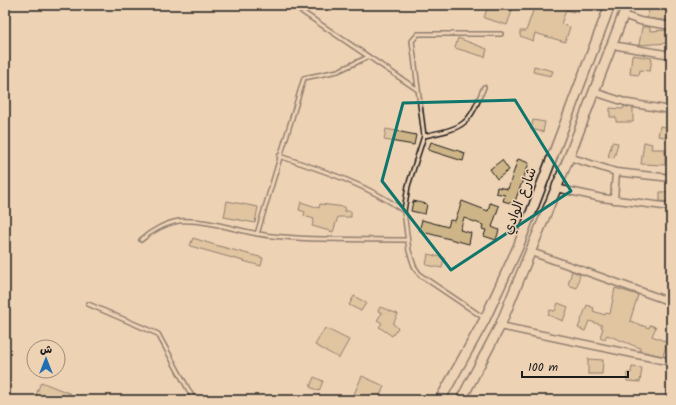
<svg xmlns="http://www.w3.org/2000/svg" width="676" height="405" font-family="Kalam,'Playpen Sans Arabic',sans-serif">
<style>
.building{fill:#ceb587;stroke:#1c1c1c}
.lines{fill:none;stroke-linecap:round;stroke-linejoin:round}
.service-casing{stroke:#1c1c1c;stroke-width:6}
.minor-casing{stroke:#1c1c1c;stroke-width:9}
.secondary-casing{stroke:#1c1c1c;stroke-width:12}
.service{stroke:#eed2b4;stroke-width:3}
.minor{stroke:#eed2b4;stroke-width:6}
.secondary{stroke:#eed2b4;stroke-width:9}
.marked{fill:none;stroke:#0f766e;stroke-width:3;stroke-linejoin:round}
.labels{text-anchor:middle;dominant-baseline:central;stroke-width:3;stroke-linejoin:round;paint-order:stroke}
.street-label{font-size:14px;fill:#1c1c1c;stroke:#eed2b4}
</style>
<rect width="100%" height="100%" fill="#eed2b4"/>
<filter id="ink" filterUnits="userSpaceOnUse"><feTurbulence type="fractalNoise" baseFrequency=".025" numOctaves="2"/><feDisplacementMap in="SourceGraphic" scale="8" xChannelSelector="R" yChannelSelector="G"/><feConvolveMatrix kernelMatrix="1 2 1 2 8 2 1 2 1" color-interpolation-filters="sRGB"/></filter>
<g filter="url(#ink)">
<!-- building -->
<path class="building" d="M488,5H514L507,25L484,18Z
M535,5H580L578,13L566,10L561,24L570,27L565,42L535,33L533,41L520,36V31H526Z
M650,5H671L670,21L647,18Z
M642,27H650V31L668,30V43L639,45Z
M458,38L487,49L485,57L455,48Z
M632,55L652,58L650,71L640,70L639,75L630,74Z
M534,66L553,71L551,76L533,72Z
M624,106L633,108V122H616V117H610V108L623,109Z
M533,120L545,122L543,132L531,129Z
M660,126L671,128V138L658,136Z
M386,129L416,135L414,145L384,140Z
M431,142L465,153L463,161L428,150Z
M612,142L618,143L614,158L608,157Z
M644,142L652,144L651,149H665V165L641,164Z
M518,159L529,163L514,204L503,201L505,195L496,193L497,187L508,189Z
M502,160L509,170L497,179L490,169Z
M660,192H669L668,202L660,201Z
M227,201L258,207L255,223L224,217Z
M413,201L427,204L425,214L411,211Z
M462,201L488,211L490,203L499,206L492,227L499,230L496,240L484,236L486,230L482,229L483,225L464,218L460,230L471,233L469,244L419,231L422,220L448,227L450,220L455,221Z
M301,202L319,208L320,204L345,207L344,211H351V217H338L333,232L312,226L314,219L304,216L305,212L299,210Z
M193,238L215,245L263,258L261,266L190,246Z
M428,254L444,258L442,268L426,265Z
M572,271L580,274L577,288L568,285Z
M615,288L638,295L630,321L649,328L650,325L656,327L652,336L667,342L663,356L640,351V348L607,335L605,339L600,337L603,328L601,327L602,325L589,321L585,331L578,328L587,305L594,308L593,311L605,315L606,313L610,314Z
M354,296L366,303L361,311L349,305Z
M558,303L568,307L563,321L548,315L550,310L555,311Z
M380,307L398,314L393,324L398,328L392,336L379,327L382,323L377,320L382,313L378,311Z
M325,328L349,340L339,358L315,345Z
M588,359L603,360L602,374H588Z
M632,367L642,368L640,382L627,381V373H631Z
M362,376L384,386L379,398L375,396L374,400H367L354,394Z
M314,377L323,381L319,391L310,387Z
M41,382L71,394L69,400H34Z"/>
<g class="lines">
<!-- service casing -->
<g class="service-casing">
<path id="service" d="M292,5L418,90
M424,136C466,127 468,126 484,87
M279,156C322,170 368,185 404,211
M257,234L304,78L338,71L368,57
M141,240C151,231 166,223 179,221C211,219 241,233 272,236C317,241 362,239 407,240
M88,304L158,334L194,400
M484,318L420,275L414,266L409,251L404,211L408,186L424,136L412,41L418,34H501"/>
</g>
<!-- minor casing -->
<g class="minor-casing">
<path id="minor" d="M623,15L640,21L671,26
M612,45L671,55
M594,92L628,103L671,110
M569,157L616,172L671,178
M556,188L602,198L671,207
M614,200L616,172
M531,252L671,302
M500,326L671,362
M669,400L671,391"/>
</g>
<!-- secondary casing -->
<g class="secondary-casing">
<path id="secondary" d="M440,400L485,319L518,247L610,5
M461,400L500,326L569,157L627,5"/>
</g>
<!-- service -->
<use href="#service" class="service"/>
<!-- minor -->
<use href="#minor" class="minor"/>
<!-- secondary -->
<use href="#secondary" class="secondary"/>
</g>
</g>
<!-- marked area -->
<path d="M0 0H676V405H0ZM515,100L571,191L451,270L382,181L403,103Z" fill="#eed2b4" fill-opacity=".55" fill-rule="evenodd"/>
<path class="marked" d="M515,100L571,191L451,270L382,181L403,103Z"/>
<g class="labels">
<!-- street labels -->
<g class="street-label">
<text transform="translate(520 201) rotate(-69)">شارع الوادي</text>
</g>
</g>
<!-- margin -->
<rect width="676" height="405" fill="none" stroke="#eed2b4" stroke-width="20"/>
<rect x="10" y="10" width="656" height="385" fill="none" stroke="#1c1c1c" stroke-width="1.5" filter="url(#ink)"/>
<!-- north arrow -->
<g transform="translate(46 359)"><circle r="19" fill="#eed2b4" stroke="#9a8977"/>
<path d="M0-3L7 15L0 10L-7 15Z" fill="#1f6fb2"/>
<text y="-6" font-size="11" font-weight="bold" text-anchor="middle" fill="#1c1c1c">ش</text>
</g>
<!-- scale -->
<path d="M522 371v6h106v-6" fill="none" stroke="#1c1c1c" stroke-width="2"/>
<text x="528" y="371" font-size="12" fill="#1c1c1c" stroke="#eed2b4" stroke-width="3" paint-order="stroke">100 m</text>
</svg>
